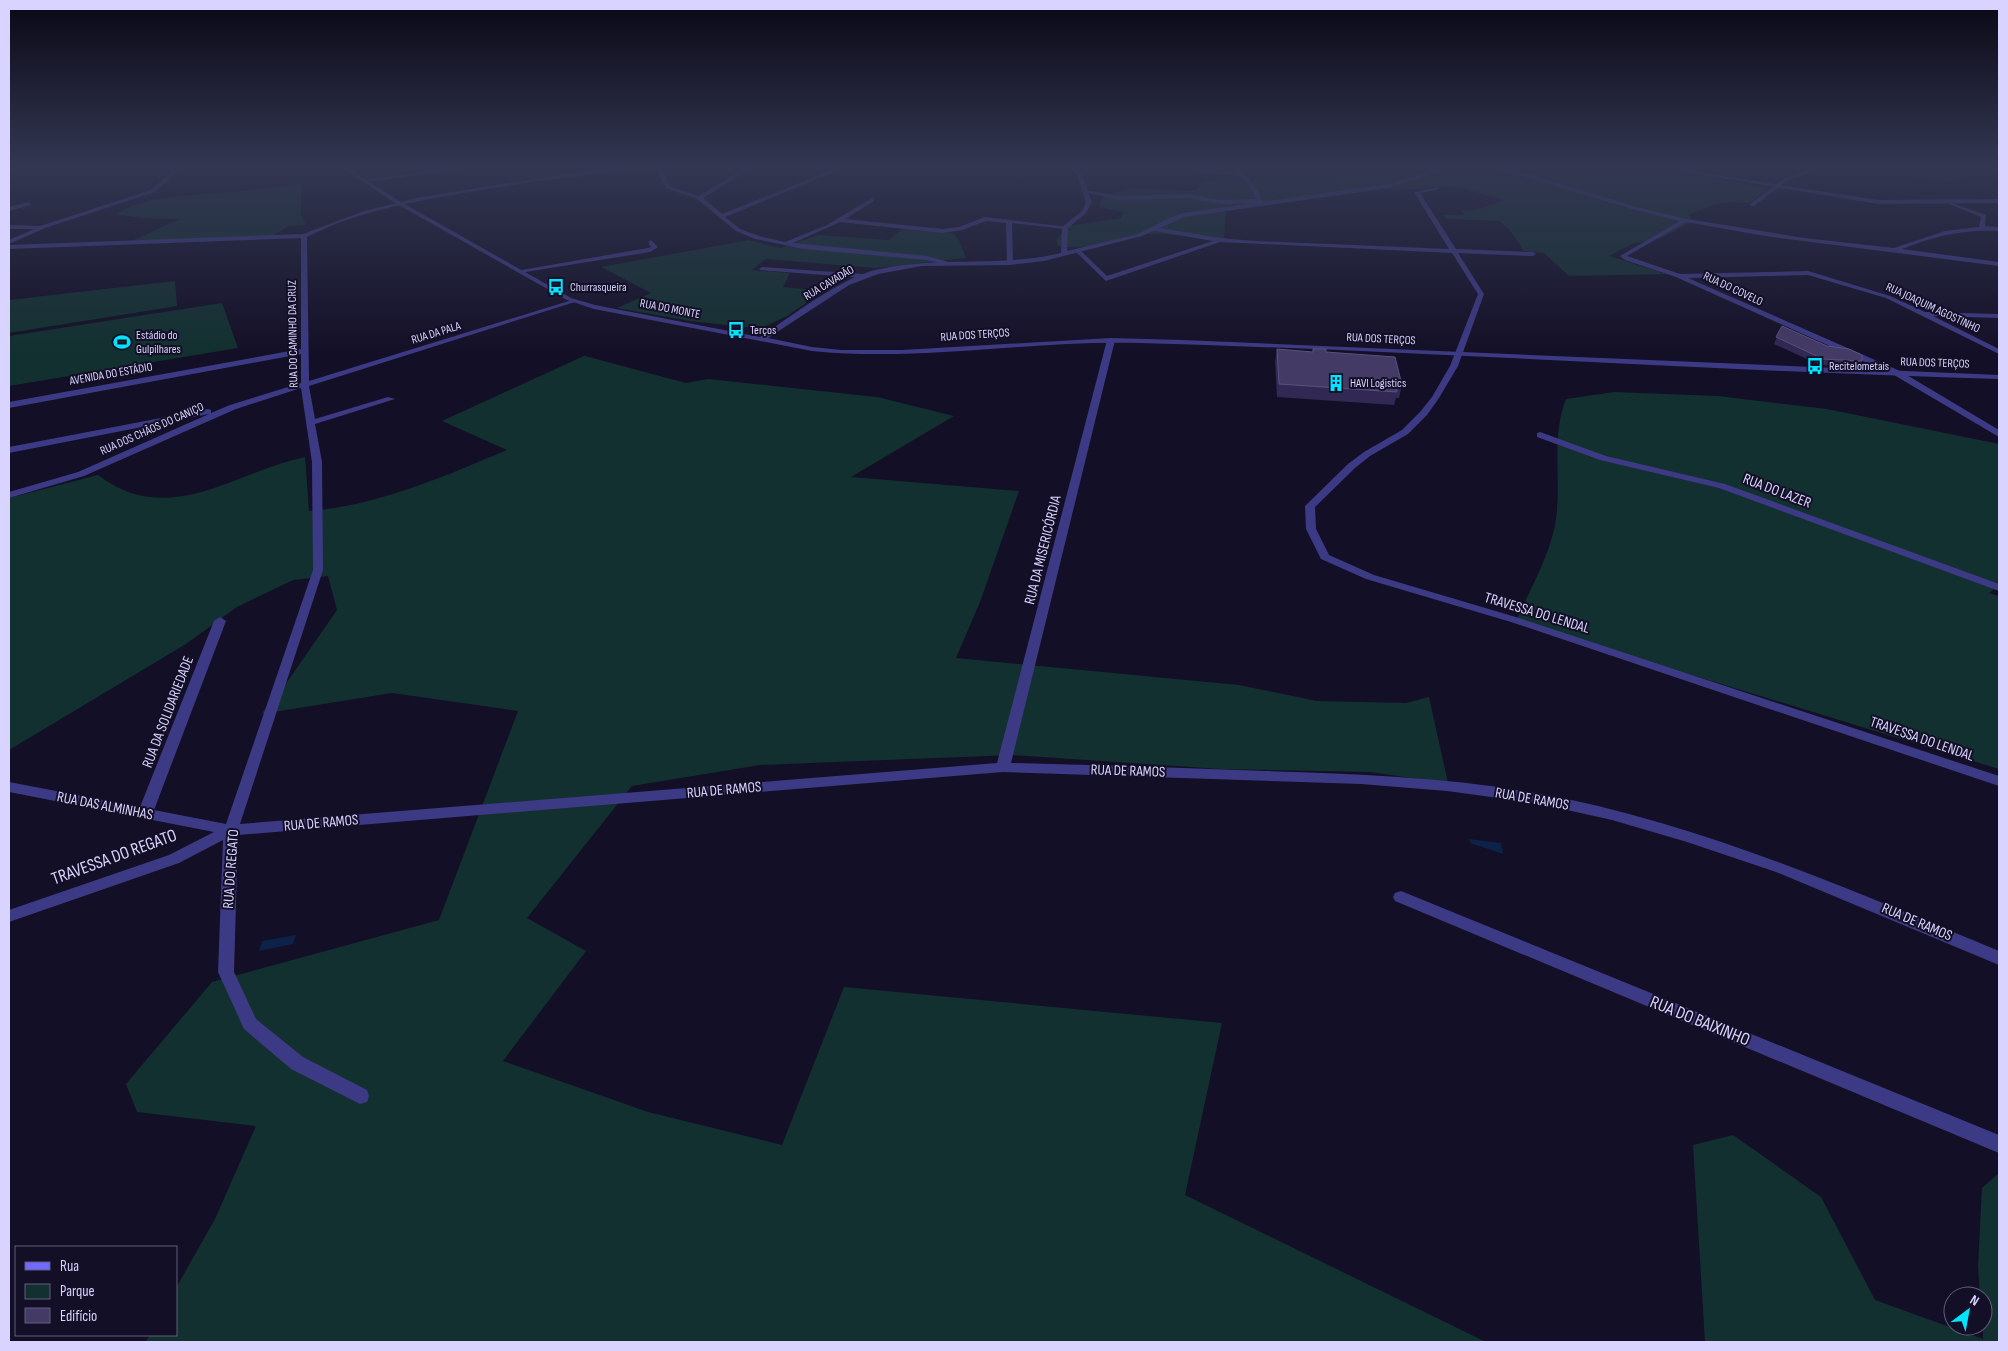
<svg xmlns="http://www.w3.org/2000/svg" width="2008" height="1351" font-family="'Sofia Sans Condensed',sans-serif">
<style>
.green{fill:#12302f}
.water{fill:#0c2248}
.lines{fill:none;stroke-linecap:round;stroke-linejoin:round}
.minor{fill:#3d3a85;fill-rule:evenodd}
.tertiary{fill:#3d3a85;fill-rule:evenodd}
.secondary{fill:#6f6bff;fill-rule:evenodd}
.wall{fill:#312854}
.building{fill:#433a66;stroke:#5a527e}
.labels{text-anchor:middle;dominant-baseline:central;stroke-width:4;stroke-linejoin:round;paint-order:stroke}
.far-street-label{font-size:12px;fill:#d9d4ff;stroke:#130f26}
.far-poi-label{font-size:12px;fill:#d9d4ff;stroke:#130f26;text-anchor:start}
.street-label{font-size:15px;fill:#d9d4ff;stroke:#130f26}
.near-street-label{font-size:18px;fill:#d9d4ff;stroke:#130f26}
</style>
<rect width="100%" height="100%" fill="#130f26"/>
<!-- green -->
<path class="green" d="M514,165H650L629,167L622,171L542,181L534,179L511,166Z
M1300,165H1640L1769,188L1749,203C1722,201 1714,203 1689,215L1692,222L1665,236L1648,242L1634,243L1609,256L1666,274L1569,276L1544,253L1524,251L1509,229L1499,221L1446,219L1444,215H1465L1462,210H1477L1504,200L1466,189L1443,186L1402,190L1370,188L1226,209L1224,241C1201,239 1167,232 1146,234C1116,238 1089,251 1058,246L1056,240L1068,226L1121,218L1124,212L1099,207L1102,197L1129,188L1194,191L1199,188V184L1215,180L1339,178L1341,170Z
M1835,165H1931L1924,166L1970,175L1949,181Z
M301,184V215L306,225L289,226L271,236L129,242L180,219L141,218L116,214C151,194 193,196 232,192C255,190 278,186 301,184Z
M902,229L953,233L959,240L966,258L875,268L766,259L752,270L790,273L783,287L823,291L787,316L766,326L744,327L690,321L617,308L651,293L601,267L749,240L781,248L818,235L889,240Z
M175,281L177,306L9,333V300Z
M222,303L238,348L9,386V336Z
M586,355L585,356L686,383L708,379L877,397L954,416L851,477L1019,491L980,602L956,658L1239,685L1317,701L1406,703L1429,697L1448,783L1369,772L1220,769L1012,755L760,765L632,786L527,918L586,951L503,1061L648,1112L782,1145L844,987L1222,1023L1185,1195L1486,1342H145L150,1335H176V1288L215,1219L256,1126L137,1112L126,1084L212,982L439,920L518,711L392,693L261,714L285,685L337,610L328,576L293,580L237,607L186,644L9,750V498L98,475C168,529 234,472 305,457L309,511C377,506 445,476 507,450L442,421Z
M1614,392L1718,396L1827,409L1999,444V585L1989,593L1999,596V769L1516,621C1532,585 1554,549 1557,510C1560,473 1552,434 1566,399Z
M1733,1135L1821,1197L1875,1300L1983,1339V1296H1980L1978,1266L1982,1188L1999,1173V1342H1705L1693,1145Z"/>
<!-- water -->
<path class="water" d="M1469,839L1501,843L1503,854L1470,843Z
M296,935L293,944L259,951L262,941Z"/>
<g class="lines">
<!-- minor -->
<path class="minor" d="M177,165H183L161,187L152,193L45,228L9,244V240L34,229H9V225L40,226L148,191L157,185Z
M476,165H490L365,182L362,180Z
M751,165H757L703,198L722,214L844,165H851L725,217L740,229L759,236L785,242L827,225L872,198L874,201L845,219L943,229L959,227L985,217L1068,227L1065,229L1012,223L1013,263L1010,265L1007,263L1006,223L986,221L962,230L943,233L840,222L793,243L927,256L949,262L947,265L927,260L804,249L755,239L736,231L697,199L666,188L657,170L644,169C587,173 531,182 475,191C418,201 359,210 307,237L309,381L572,300L578,301L309,386L315,419L388,397L395,399L315,424L322,462L323,570L240,824L997,763L1107,340L1111,338L1115,340L1011,763C1096,765 1181,768 1266,771C1356,774 1447,777 1536,793C1697,822 1848,889 1999,951V965L1776,872L1687,842L1612,820L1536,803L1447,791L1361,784L1003,772L238,835L234,972L256,1019L303,1057L367,1090L369,1096L367,1102L360,1104L291,1069L244,1029L218,972L223,840L179,863L9,922V910L169,855L214,832L9,792V782L140,807L214,621L220,617L226,621L154,810L226,824L313,570L312,462L301,388L236,409L84,476L9,498V492L78,472L209,414L9,453V447L208,409L211,410V413L230,405L301,383V354L9,408V402L301,349V238L9,249V245L303,234L364,211L421,197L578,172L644,166L661,168L670,186L698,196Z
M1174,165L1238,172L1236,169L1239,165H1243L1242,169L1259,193L1263,205L1258,206L1257,203L1220,204L1189,198L1120,200L1083,192L1086,190L1120,196L1189,194L1220,200L1256,199L1252,190L1240,176L1203,173Z
M1475,165H1485L1532,175L1636,207L1687,219L1804,238L1894,248L1945,231L1979,227L1981,217L1949,204V202L1986,215L1985,226L1999,227V231C1964,229 1934,236 1902,249L1999,262V266L1765,236L1686,222L1627,256L1680,274L1808,271L1890,296L1925,312L1999,314V318L1933,316L1999,349V354L1886,298L1808,275L1688,278L1900,371L1999,430V437L1894,375L1676,277L1625,260L1620,256L1680,221L1632,209L1529,178Z
M1690,165H1696L1687,172H1683Z
M1821,165H1828L1787,181L1754,206L1749,205L1783,179Z
M1439,187V189L1420,193L1456,249L1533,252L1536,254L1533,256L1458,253L1484,294L1458,366L1439,398L1427,415L1408,434L1370,456L1355,468L1315,507L1316,529L1329,555L1374,575L1519,618L1999,776V786L1511,622L1366,579L1321,559L1306,529L1305,506L1348,464L1364,452L1402,430L1420,412L1432,397L1450,366L1478,294L1452,253L1220,242L1106,281L1075,251L1080,250L1107,276L1213,241L1151,230L1153,227L1219,238L1256,241L1449,249L1414,192Z
M29,202L31,205L9,211V207Z
M651,240L658,247L650,252L519,273L516,271L648,248L651,247L648,242Z
M762,267L863,274L866,276L863,278L760,270L759,269Z
M1540,432L1606,456L1725,484L1999,584V591L1719,488L1600,460L1537,437V433Z
M1401,891L1999,1135V1153L1395,901L1393,897L1395,893Z"/>
<!-- tertiary -->
<path class="tertiary" d="M337,165H343L401,202L571,298L595,305L760,337C793,315 838,280 875,270C936,255 1000,268 1061,253L1062,227L1082,211L1086,202L1077,175L1067,165H1072L1082,174L1092,202L1086,213L1068,228L1067,251L1138,234L1167,219L1183,213L1388,184L1452,165H1459L1389,188L1184,217L1142,236L1044,261L1010,265L922,266L878,274L849,285L768,338L812,347L842,350H902L1111,338L1183,340L1999,375V379C1713,371 1427,351 1140,343C1031,340 921,362 812,351L594,309L567,300L397,204Z
M1642,165H1653L1878,200L1999,199V203L1878,204Z"/>
<!-- secondary -->
<path class="secondary" d="M20,165H32L9,169V167Z"/>
</g>
<!-- wall -->
<path class="wall" d="M1782,326L1862,361L1859,367L1820,365L1774,344Z
M1277,349L1312,352L1313,349L1326,352L1402,385L1399,398H1396L1394,405L1277,397L1275,362Z"/>
<!-- building -->
<path class="building" d="M1782,326L1827,346L1849,349L1862,355V361L1823,359L1776,337Z
M1277,349L1313,352V349H1326V352L1395,357L1402,385H1395L1397,392L1279,384Z"/>
<!-- sky -->
<linearGradient id="sky" x2="0" y2="1"><stop stop-color="#0a0815"/><stop offset="0.47" stop-color="#333752"/><stop offset="1" stop-color="#333752" stop-opacity="0"/></linearGradient>
<rect width="2008" height="354" fill="url(#sky)"/>
<!-- icons -->
<defs>
<g id="bus-bare" transform="scale(1.35)"><path d="M-5-6H5V4H4V6H2V4H-2V6H-4V4H-5ZM-3.5-4V0h7V-4ZM-3.5 1.2v1.5H-2V1.2ZM2 1.2v1.5H3.5V1.2Z" fill="#00e5ff" stroke="#130f26" stroke-width="2.5" paint-order="stroke"/></g>
<g id="stadium-bare" transform="scale(1.35)"><path d="M0-5a6.5 5 0 1 0 0 10a6.5 5 0 1 0 0-10ZM-3.5-1.8h7v3.6h-7Z" fill="#00e5ff" stroke="#130f26" stroke-width="2.5" paint-order="stroke"/></g>
<g id="building-bare" transform="scale(1.35)"><path d="M-4-6H4V6H1V3H-1V6H-4ZM-2.5-4.3h1.7v1.8h-1.7ZM.8-4.3h1.7v1.8H.8ZM-2.5-1h1.7V.8h-1.7ZM.8-1h1.7V.8H.8Z" fill="#00e5ff" stroke="#130f26" stroke-width="2.5" paint-order="stroke"/></g>
</defs>
<g fill-rule="evenodd">
<use href="#bus-bare" x="556" y="287"/>
<use href="#bus-bare" x="736" y="330"/>
<use href="#stadium-bare" x="122" y="342"/>
<use href="#bus-bare" x="1815" y="366"/>
<use href="#building-bare" x="1336" y="383"/>
</g>
<g class="labels">
<!-- far-street labels -->
<g class="far-street-label">
<text transform="translate(829 283) rotate(-31)">RUA CAVADÃO</text>
<text transform="translate(1733 289) rotate(25)">RUA DO COVELO</text>
<text transform="translate(1933 308) rotate(25)">RUA JOAQUIM AGOSTINHO</text>
<text transform="translate(670 309) rotate(11)">RUA DO MONTE</text>
<text transform="translate(436 333) rotate(-17)">RUA DA PALA</text>
<text transform="translate(293 334) rotate(-91)">RUA DO CAMINHO DA CRUZ</text>
<text transform="translate(975 335) rotate(-4)">RUA DOS TERÇOS</text>
<text transform="translate(1381 339) rotate(3)">RUA DOS TERÇOS</text>
<text transform="translate(1935 363) rotate(2)">RUA DOS TERÇOS</text>
<text transform="translate(111 374) rotate(-10)">AVENIDA DO ESTÁDIO</text>
<text transform="translate(152 429) rotate(-24)">RUA DOS CHÃOS DO CANIÇO</text>
</g>
<!-- far-poi labels -->
<g class="far-poi-label">
<text x="570" y="287">Churrasqueira</text>
<text x="750" y="330">Terços</text>
<text x="136" y="335">Estádio do<tspan x="136" dy="14">Gulpilhares</tspan></text>
<text x="1829" y="366">Recitelometais</text>
<text x="1350" y="383">HAVI Logistics</text>
</g>
<!-- street labels -->
<g class="street-label">
<text transform="translate(1777 491) rotate(21)">RUA DO LAZER</text>
<text transform="translate(1043 550) rotate(-76)">RUA DA MISERICÓRDIA</text>
<text transform="translate(1537 613) rotate(17)">TRAVESSA DO LENDAL</text>
<text transform="translate(168 712) rotate(-69)">RUA DA SOLIDARIEDADE</text>
<text transform="translate(1922 739) rotate(19)">TRAVESSA DO LENDAL</text>
<text transform="translate(1128 771) rotate(2)">RUA DE RAMOS</text>
<text transform="translate(724 790) rotate(-5)">RUA DE RAMOS</text>
<text transform="translate(1532 799) rotate(10)">RUA DE RAMOS</text>
<text transform="translate(105 806) rotate(11)">RUA DAS ALMINHAS</text>
<text transform="translate(321 823) rotate(-5)">RUA DE RAMOS</text>
<text transform="translate(231 869) rotate(-86)">RUA DO REGATO</text>
<text transform="translate(1917 922) rotate(23)">RUA DE RAMOS</text>
</g>
<!-- near-street labels -->
<g class="near-street-label">
<text transform="translate(114 857) rotate(-20)">TRAVESSA DO REGATO</text>
<text transform="translate(1700 1021) rotate(22)">RUA DO BAIXINHO</text>
</g>
</g>
<!-- border -->
<rect width="2008" height="1351" fill="none" stroke="#d9d4ff" stroke-width="20"/>
<!-- legend -->
<rect x="15" y="1246" width="162" height="90" fill="#130f26" stroke="#625e7d"/>
<rect x="25" y="1262" width="25" height="8" fill="#6f6bff" stroke="#625e7d"/>
<text x="60" y="1271" font-size="15" fill="#d9d4ff">Rua</text>
<rect x="25" y="1284" width="25" height="15" fill="#12302f" stroke="#625e7d"/>
<text x="60" y="1296" font-size="15" fill="#d9d4ff">Parque</text>
<rect x="25" y="1308" width="25" height="15" fill="#433a66" stroke="#625e7d"/>
<text x="60" y="1321" font-size="15" fill="#d9d4ff">Edifício</text>
<!-- north arrow -->
<g transform="translate(1968 1311) rotate(32)"><circle r="24" fill="#130f26" stroke="#625e7d"/>
<path d="M0-4L9 19L0 12L-9 19Z" fill="#00e5ff"/>
<text y="-8" font-size="14" font-weight="bold" text-anchor="middle" fill="#d9d4ff">N</text>
</g>
</svg>
